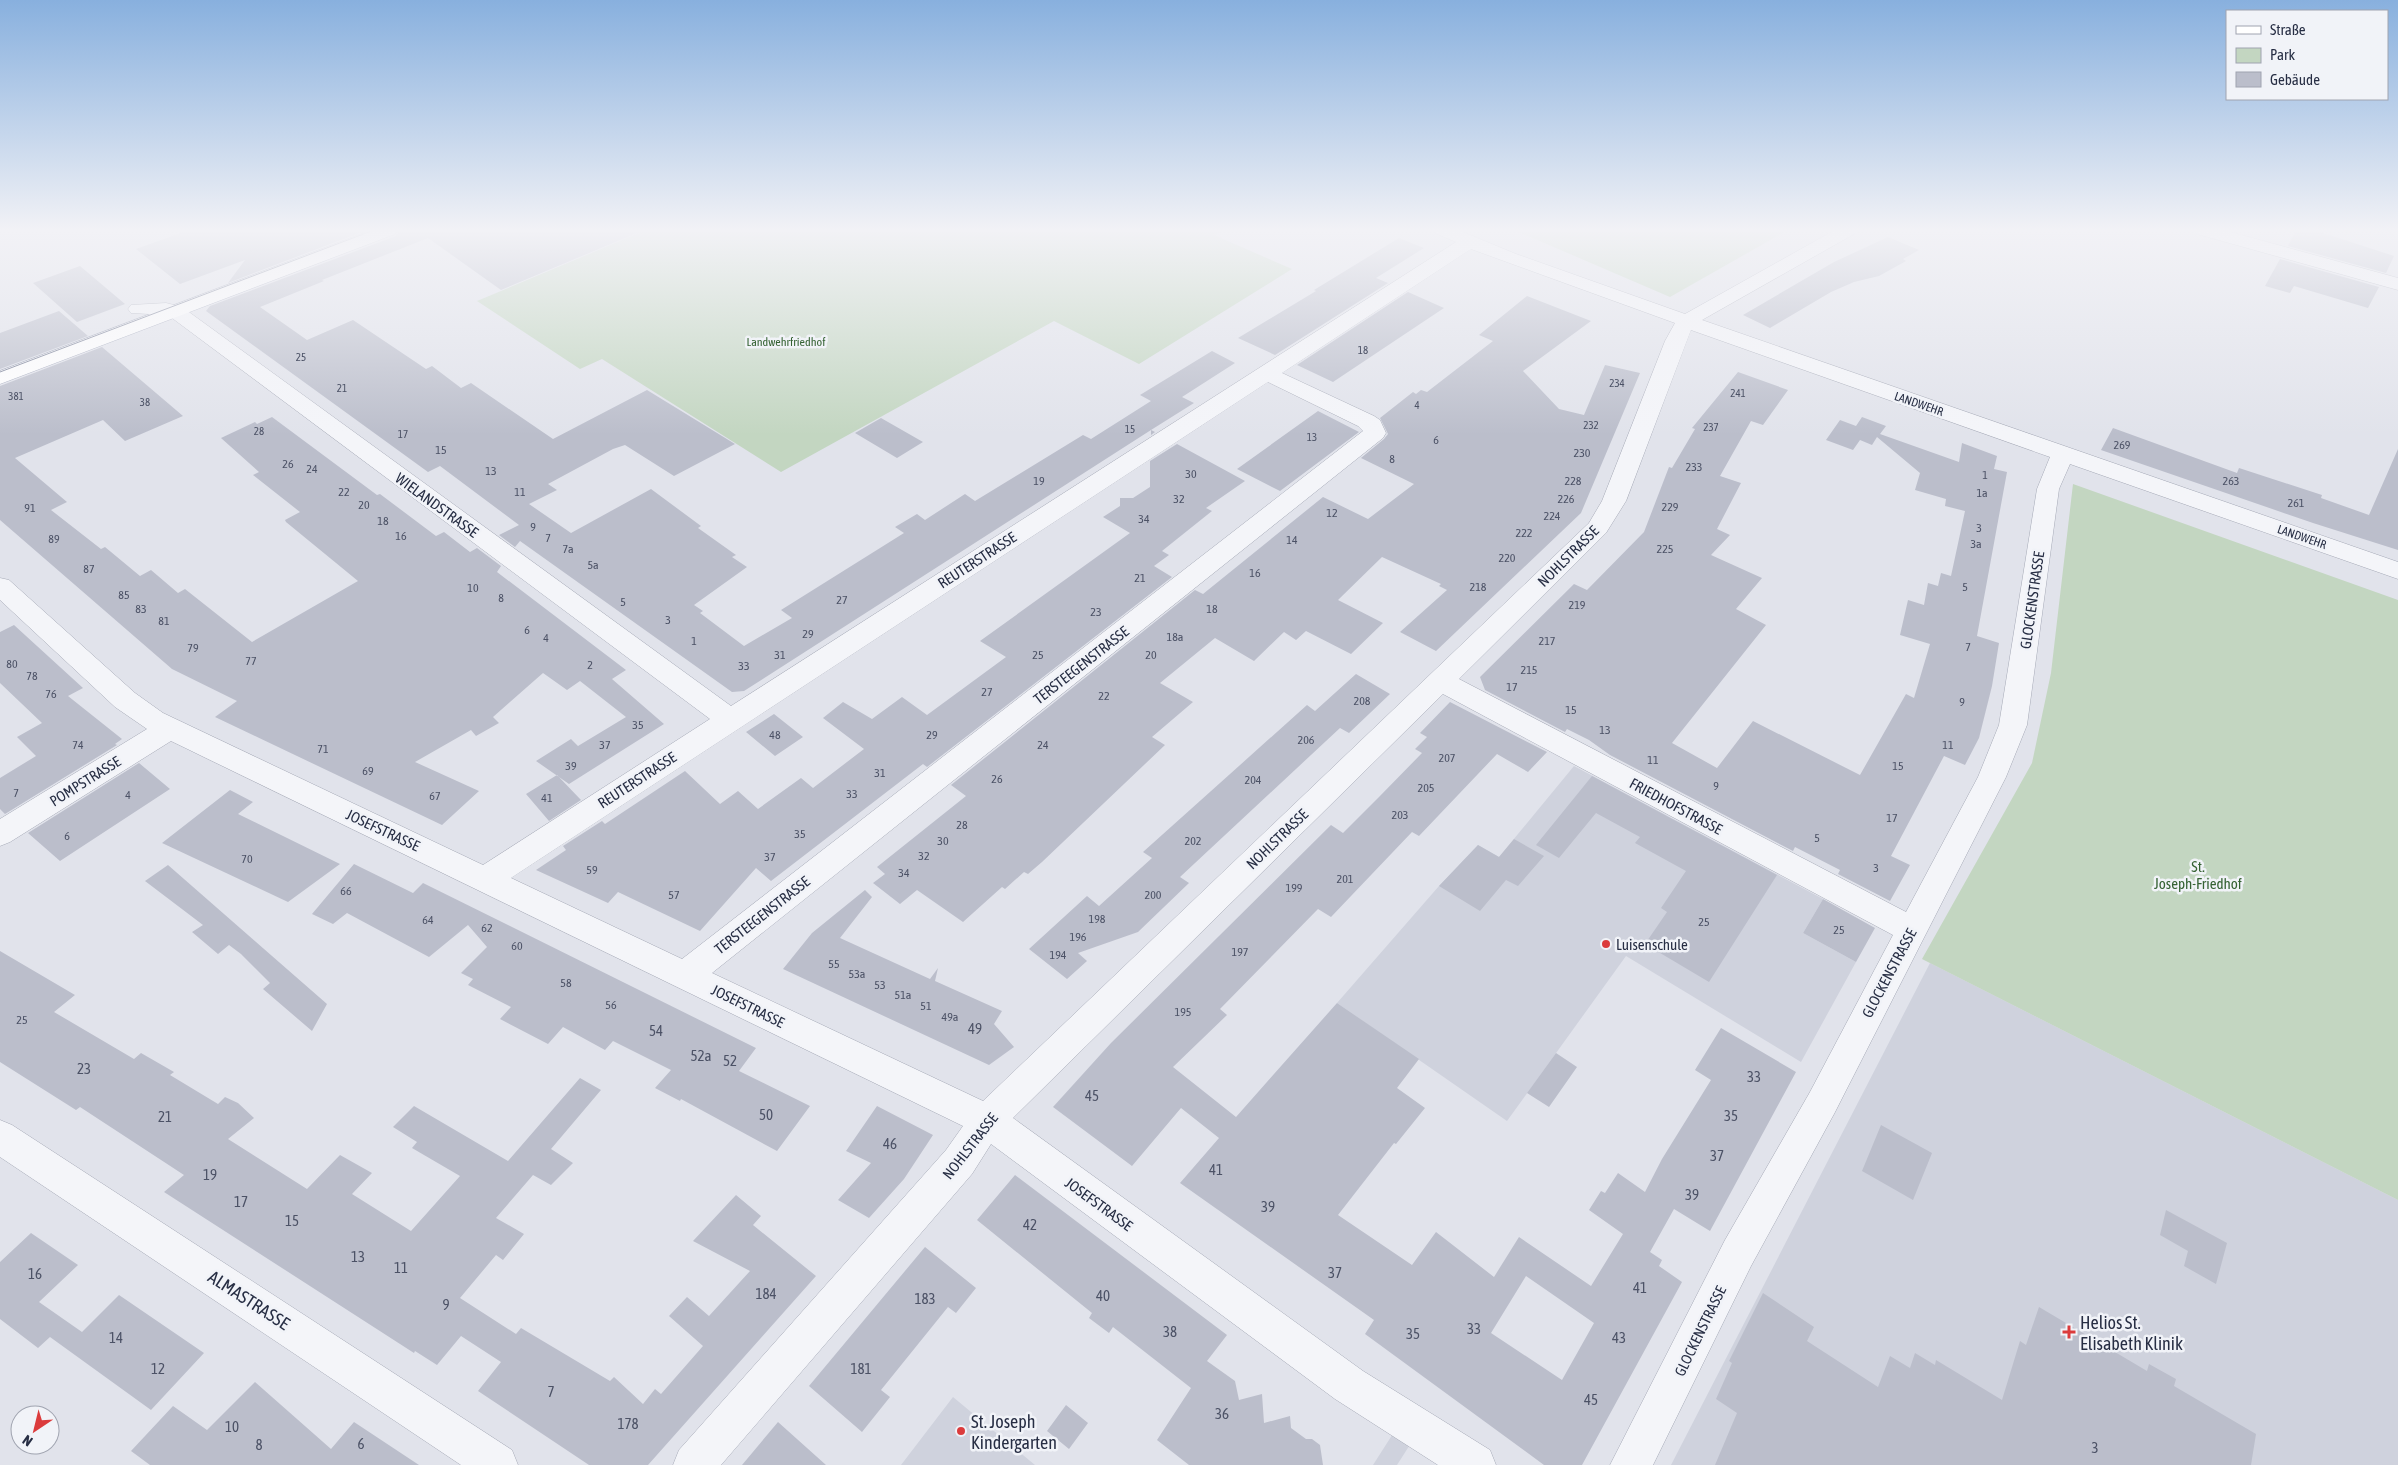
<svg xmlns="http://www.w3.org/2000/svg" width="2398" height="1465" font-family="'Asap Condensed',sans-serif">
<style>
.built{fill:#cfd2dd}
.green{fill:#c3d6c1}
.building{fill:#bbbecb;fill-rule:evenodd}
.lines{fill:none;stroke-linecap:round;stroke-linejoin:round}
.minor-casing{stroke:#a5a9b6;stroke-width:1}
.major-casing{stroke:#9fa5b8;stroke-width:1}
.minor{fill:#f4f5f9;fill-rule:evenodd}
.major{fill:#fff;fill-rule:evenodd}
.tram{stroke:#798096;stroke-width:1}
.poi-dot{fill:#db3b3c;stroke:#f1f3f8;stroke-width:2}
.labels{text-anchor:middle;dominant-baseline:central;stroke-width:5;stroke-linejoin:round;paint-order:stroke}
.far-number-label{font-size:11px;fill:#4c5266}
.far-park-label{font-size:12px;fill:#356233;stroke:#f1f3f8}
.far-street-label{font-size:12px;fill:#272e44;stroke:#f1f3f8}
.number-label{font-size:12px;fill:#4c5266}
.street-label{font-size:15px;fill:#272e44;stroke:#f1f3f8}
.park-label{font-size:15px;fill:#356233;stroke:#f1f3f8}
.poi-label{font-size:15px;fill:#272e44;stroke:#f1f3f8;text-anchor:start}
.near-number-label{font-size:15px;fill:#4c5266}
.near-street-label{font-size:18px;fill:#272e44;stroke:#f1f3f8}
.near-poi-label{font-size:18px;fill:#272e44;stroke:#f1f3f8;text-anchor:start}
</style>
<rect width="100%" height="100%" fill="#e1e3eb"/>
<!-- built -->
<path class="built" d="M1574,766L1823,899L1803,933L1856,962L1801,1062L1626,956L1507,1121L1337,1003L1439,886L1478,845L1499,857Z
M1930,963L2398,1200V1465H1671Z
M953,1397L1035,1465H901Z
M1403,1418L1420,1429L1397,1465H1373Z"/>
<!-- green -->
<path class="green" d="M646,230H1223L1214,235L1292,269L1139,364L1054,321L781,472L602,359L580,369L477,301Z
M1514,230H1788L1670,297Z
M2073,484L2398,600V1200L1922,959L2032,763L2051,673Z"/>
<!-- building -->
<path class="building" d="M189,230H367L228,283L245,260L180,284L136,249Z
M400,230H644L501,290L428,238L322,280L324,281L260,307L307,340L353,320L426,369L432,366L461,388L471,383L553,439L647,390L735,444L674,476L625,445L613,449L548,484L557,490L529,504L571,533L651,489L701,526L698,528L736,555L732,557L747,567L694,605L703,611L700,613L744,646L792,618L781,610L904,533L895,527L917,514L925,520L965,494L975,501L1083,435L1091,439L1151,401L1140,395L1212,351L1235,363L1182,397L1194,403L1151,430L1155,432L1151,435V430L744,691L732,692L520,541L515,547L499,535L519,525L440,466L428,472L206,311L210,306L396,236Z
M2296,230H2314L2394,256L2386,273L2288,246Z
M1888,237L1919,250L1903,259L1906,261L1879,276L1854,282L1831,292L1770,328L1743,315L1834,262Z
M1399,238L1424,248L1376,278L1388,283L1275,355L1238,338L1316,291L1314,290Z
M2280,259L2379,287L2368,308L2294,286L2290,293L2265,286Z
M80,266L125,304L77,322L33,283Z
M1408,292L1444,308L1333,382L1297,365Z
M1527,296L1591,321L1523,371L1559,409L1584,415L1605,365L1640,373L1581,513L1436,651L1400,632L1447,590L1439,586L1441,584L1382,557L1338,600L1383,623L1351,654L1306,631L1296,640L1284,632L1254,661L1215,638L1160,683L1193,702L1152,737L1165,745L1042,862L1028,874L1024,872L1005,889L1002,887L963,922L917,890L900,904L873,883L885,874L877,867L966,796L951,785L1195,590L1203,594L1323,497L1368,519L1414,484L1361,458L1384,439L1388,434L1380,418L1413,392L1416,394L1421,390L1427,392L1493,341L1479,335Z
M59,311L88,336L0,369V333Z
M102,347L183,416L125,441L103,420L15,458L67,502L51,510L101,549L105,547L140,576L151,570L178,593L185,589L252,642L358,581L286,522L285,520L300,512L253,475L259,472L221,438L255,422L257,424L272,417L377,495L380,494L436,536L444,532L470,552L477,548L501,566L497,572L626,670L612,679L664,724L569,784L536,761L571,739L578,746L626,717L580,681L567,690L543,673L493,717L499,723L476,736L471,730L415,762L479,791L442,825L215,717L237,701L172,669L0,520V386Z
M1738,372L1788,390L1763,425L1751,421L1720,476L1741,483L1717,529L1730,535L1711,555L1762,578L1736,609L1766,625L1672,743L1717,768L1753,721L1860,775L1906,694L1914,698L1930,644L1900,635L1908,600L1924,605L1928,583L1938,586L1941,573L1951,576L1965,511L1945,506L1946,499L1915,490L1920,473L1877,437L1872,445L1860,440L1853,450L1826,440L1840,420L1856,426L1862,417L1886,426L1880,434L1959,462L1962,443L1997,456L1994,469L2007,472L1977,636L1999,643L1992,686L1979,738L1965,765L1944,756L1891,856L1910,865L1890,901L1838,874L1840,870L1795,847L1793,851L1610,755L1589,740L1567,729L1565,732L1485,690L1480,677L1574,584L1587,590L1644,532L1669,467L1672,468L1695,429L1692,428Z
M1318,411L1359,432L1280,491L1237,469Z
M881,418L923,442L897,458L855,433Z
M2113,428L2237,473L2239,468L2322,495L2321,498L2369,515L2398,449V550L2313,523L2101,450Z
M1177,444L1245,481L1206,508L1212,511L1162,551L1169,555L1154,566L1172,577L927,767L923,764L771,881L756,868L700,931L618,892L608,903L536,870L566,850L563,846L602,821L605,824L685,771L720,804L738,791L758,809L801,778L813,788L864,749L823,718L843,702L872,719L902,697L927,715L1006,657L980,641L1130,533L1103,517L1120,506V498H1133L1150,487V461Z
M14,625L83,688L68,696L122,739L115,744L117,745L5,814L0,809V778L36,756L17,737L42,723L0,683V632Z
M1356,674L1390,694L1349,733L1340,728L1180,877L1189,883L1138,932L1078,953L1087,961L1067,979L1029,949L1087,896L1099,906L1152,858L1143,852L1307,705L1315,711Z
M1450,702L1547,752L1528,772L1497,754L1419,836L1412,832L1331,917L1318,909L1220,1009L1227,1015L1173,1067L1236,1117L1337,1003L1419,1059L1397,1088L1425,1108L1396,1144L1394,1143L1338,1215L1412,1265L1436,1232L1494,1277L1519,1237L1591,1286L1623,1234L1589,1210L1601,1191L1605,1193L1618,1173L1645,1192L1662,1159L1711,1080L1695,1070L1721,1028L1796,1072L1710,1231L1674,1209L1650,1252L1662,1260L1659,1266L1682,1282L1582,1465H1544L1365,1334L1374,1320L1180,1183L1219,1138L1181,1108L1132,1166L1053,1107L1111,1043L1331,825L1343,833L1379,797L1422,753L1415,749L1427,737L1420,733ZM1526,1276L1594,1323L1562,1380L1491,1333Z
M774,714L803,737L775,756L746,732Z
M139,763L170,789L60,861L28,833Z
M557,775L581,800L549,821L526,794Z
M1592,776L1777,875L1709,982L1645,944L1667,912L1661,908L1686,871L1635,843L1640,837L1596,813L1559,858L1536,845Z
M230,790L253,802L238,814L340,864L288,902L162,843Z
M1514,839L1544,856L1518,886L1506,880L1480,911L1439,886L1478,845L1499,857Z
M354,864L413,893L423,883L756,1048L739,1071L810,1106L777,1151L681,1099L680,1101L655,1088L671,1070L613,1041L605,1050L563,1027L548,1044L500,1019L511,1007L468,985L473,979L461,973L487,947L468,925L429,957L347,913L333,924L312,914Z
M168,865L327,1004L312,1031L263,989L270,983L241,954L229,945L218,954L192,932L203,925L145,881Z
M865,890L872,897L840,938L930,979L938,968L935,981L1002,1011L994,1024L1014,1047L989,1065L783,969L812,933Z
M1823,899L1875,928L1856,962L1803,933Z
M0,951L75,995L54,1012L134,1059L141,1053L174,1072L170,1075L218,1104L225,1097L238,1103L254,1118L228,1139L307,1189L340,1155L372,1173L352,1194L411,1231L460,1176L412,1148L417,1142L393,1127L414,1106L508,1161L580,1078L601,1090L551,1149L573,1163L551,1185L533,1175L496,1218L524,1234L503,1260L496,1255L460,1298L516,1334L521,1328L610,1381L614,1377L643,1404L655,1389L661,1394L703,1346L669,1316L687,1297L709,1316L750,1271L693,1241L736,1195L761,1216L753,1225L816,1276L648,1465H589L478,1391L501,1362L461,1336L437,1365L415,1351L414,1353L164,1192L184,1175L80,1107L76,1110L0,1062Z
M1556,1053L1577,1067L1549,1107L1527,1093Z
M877,1106L933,1135L904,1179L869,1218L838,1200L871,1163L846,1151Z
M1881,1125L1932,1153L1913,1200L1862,1171Z
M1015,1175L1227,1335L1207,1361L1235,1381L1239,1400L1262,1394L1264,1423L1290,1416L1291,1428L1306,1439H1312L1320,1445L1323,1465H1189L1157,1440L1191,1388L1113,1327L1109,1333L1089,1318L1092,1313L977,1220Z
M2166,1210L2227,1243L2216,1284L2184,1266L2188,1251L2160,1235Z
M31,1233L78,1265L39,1302L82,1332L119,1295L204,1353L151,1410L50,1337L38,1348L0,1319V1262Z
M925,1247L976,1288L956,1313L948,1307L881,1390L890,1397L862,1432L809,1386Z
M1763,1293L1814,1327L1807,1341L1878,1387L1890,1356L1910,1368L1915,1353L1935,1365L1936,1360L2002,1400L2020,1341L2026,1345L2039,1307L2147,1371L2149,1364L2176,1379L2174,1386L2256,1434L2251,1465H1715L1737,1413L1716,1399L1732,1363L1729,1361Z
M255,1382L331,1449L354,1422L419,1465H150L131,1451L173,1406L207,1430Z
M1066,1405L1088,1423L1069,1449L1047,1431Z
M778,1422L826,1465H742Z"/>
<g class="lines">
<!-- minor casing -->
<g class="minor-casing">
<path id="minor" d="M1434,230H1458L1516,254L1685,314L1835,230H1857L1854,234L1702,320L2398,562V579L2070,464L2059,489L2027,725L2006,777L1834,1114L1751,1266L1653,1465H1610L1725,1240L1810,1092L1893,935L1443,694L1013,1118L1363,1371L1490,1450L1496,1465H1438L1335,1399L991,1144L972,1174L721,1465H673L679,1450L946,1150L963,1126L171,741L10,842L0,846V819L147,729L115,707L0,600V578L9,580L135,693L163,713L483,865L710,719L168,315L131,313L128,309L131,305L166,303L182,307L731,706L1456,242L1437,234ZM1471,249L1675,323L1665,341L1602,501L1589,523L983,1101L712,973L1383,438L1386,433L1380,420L1374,416L1282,373ZM1691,330L2050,457L2037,489L1999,725L1978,777L1906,912L1459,679L1606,533L1626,501ZM1268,382L1358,426L1363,431L682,959L511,878Z
M2194,230H2223L2398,278V290L2197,234Z
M0,1120L12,1125L512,1450L518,1465H461L0,1157Z"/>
</g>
<!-- major casing -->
<g class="major-casing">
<path id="major" d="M372,230H398L395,234L0,384V371Z"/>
</g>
<!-- minor -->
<use href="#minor" class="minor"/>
<!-- major -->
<use href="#major" class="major"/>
<!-- tram -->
<path class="tram" d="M0,372L374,230"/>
</g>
<!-- sky -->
<linearGradient id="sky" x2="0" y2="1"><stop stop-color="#88b0de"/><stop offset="0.53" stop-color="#f2f2f6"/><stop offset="1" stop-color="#f2f2f6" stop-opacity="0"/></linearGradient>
<rect width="2398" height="435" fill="url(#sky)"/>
<!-- markers -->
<g class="poi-dot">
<circle cx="1606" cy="944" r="5"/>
<path d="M2066.5 1324.5h5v5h5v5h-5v5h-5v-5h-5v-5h5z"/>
<circle cx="961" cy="1431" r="5"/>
</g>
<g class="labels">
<!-- far-number labels -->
<g class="far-number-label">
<text x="1363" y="350">18</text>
<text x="301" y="357">25</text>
<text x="1617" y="383">234</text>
<text x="342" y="388">21</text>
<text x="1738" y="393">241</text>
<text x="16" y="396">381</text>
<text x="145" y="402">38</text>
<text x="1417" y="405">4</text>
<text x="1591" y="425">232</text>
<text x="1711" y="427">237</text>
<text x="1130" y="429">15</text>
<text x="259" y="431">28</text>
<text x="403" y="434">17</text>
<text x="1312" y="437">13</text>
</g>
<!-- far-park labels -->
<g class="far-park-label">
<text x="786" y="342">Landwehrfriedhof</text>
</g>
<!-- far-street labels -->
<g class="far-street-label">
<text transform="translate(1919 404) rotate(19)">LANDWEHR</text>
<text transform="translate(2302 537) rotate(19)">LANDWEHR</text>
</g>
<!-- number labels -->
<g class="number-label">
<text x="1436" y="440">6</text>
<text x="2122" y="445">269</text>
<text x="441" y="450">15</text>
<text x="1582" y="453">230</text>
<text x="1392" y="459">8</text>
<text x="288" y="464">26</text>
<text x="1694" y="467">233</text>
<text x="312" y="469">24</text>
<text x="491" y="471">13</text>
<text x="1191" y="474">30</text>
<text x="1985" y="475">1</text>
<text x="1039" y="481">19</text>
<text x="1573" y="481">228</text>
<text x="2231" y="481">263</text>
<text x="344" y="492">22</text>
<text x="520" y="492">11</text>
<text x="1982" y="493">1a</text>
<text x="1179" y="499">32</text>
<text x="1566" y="499">226</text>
<text x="2296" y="503">261</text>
<text x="364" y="505">20</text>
<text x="1670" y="507">229</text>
<text x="30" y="508">91</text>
<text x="1332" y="513">12</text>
<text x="1552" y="516">224</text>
<text x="1144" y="519">34</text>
<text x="383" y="521">18</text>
<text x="533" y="527">9</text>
<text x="1979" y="528">3</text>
<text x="1524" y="533">222</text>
<text x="401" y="536">16</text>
<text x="548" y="538">7</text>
<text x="54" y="539">89</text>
<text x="1292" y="540">14</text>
<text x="1976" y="544">3a</text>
<text x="568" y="549">7a</text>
<text x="1665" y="549">225</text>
<text x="1507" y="558">220</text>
<text x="593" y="565">5a</text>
<text x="89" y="569">87</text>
<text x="1255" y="573">16</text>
<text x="1140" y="578">21</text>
<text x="1478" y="587">218</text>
<text x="1965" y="587">5</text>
<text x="473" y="588">10</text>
<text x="124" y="595">85</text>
<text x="501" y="598">8</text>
<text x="842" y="600">27</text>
<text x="623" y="602">5</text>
<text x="1577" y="605">219</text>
<text x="141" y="609">83</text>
<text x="1212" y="609">18</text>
<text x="1096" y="612">23</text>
<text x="668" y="620">3</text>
<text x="164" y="621">81</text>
<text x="527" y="630">6</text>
<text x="808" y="634">29</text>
<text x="1175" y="637">18a</text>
<text x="546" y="638">4</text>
<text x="694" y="641">1</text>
<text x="1547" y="641">217</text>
<text x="1968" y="647">7</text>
<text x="193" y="648">79</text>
<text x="780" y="655">31</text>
<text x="1038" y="655">25</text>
<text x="1151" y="655">20</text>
<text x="251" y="661">77</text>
<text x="12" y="664">80</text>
<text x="590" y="665">2</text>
<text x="744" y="666">33</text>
<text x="1529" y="670">215</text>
<text x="32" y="676">78</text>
<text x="1512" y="687">17</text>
<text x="987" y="692">27</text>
<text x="51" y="694">76</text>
<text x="1104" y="696">22</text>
<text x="1362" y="701">208</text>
<text x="1962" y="702">9</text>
<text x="1571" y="710">15</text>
<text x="638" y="725">35</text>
<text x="1605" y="730">13</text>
<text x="775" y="735">48</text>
<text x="932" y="735">29</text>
<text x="1306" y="740">206</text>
<text x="78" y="745">74</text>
<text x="605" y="745">37</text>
<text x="1043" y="745">24</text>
<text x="1948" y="745">11</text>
<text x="323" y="749">71</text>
<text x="1447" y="758">207</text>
<text x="1653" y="760">11</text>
<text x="571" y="766">39</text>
<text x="1898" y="766">15</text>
<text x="368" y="771">69</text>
<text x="880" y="773">31</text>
<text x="997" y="779">26</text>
<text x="1253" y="780">204</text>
<text x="1716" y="786">9</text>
<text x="1426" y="788">205</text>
<text x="16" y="793">7</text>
<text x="852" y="794">33</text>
<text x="128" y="795">4</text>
<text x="435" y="796">67</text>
<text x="547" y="798">41</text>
<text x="1400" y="815">203</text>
<text x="1892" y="818">17</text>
<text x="962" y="825">28</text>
<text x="800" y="834">35</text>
<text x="67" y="836">6</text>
<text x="1817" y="838">5</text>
<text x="943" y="841">30</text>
<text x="1193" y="841">202</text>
<text x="924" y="856">32</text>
<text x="770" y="857">37</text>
<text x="247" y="859">70</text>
<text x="1876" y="868">3</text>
<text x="592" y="870">59</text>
<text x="904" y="873">34</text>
<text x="1345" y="879">201</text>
<text x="1294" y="888">199</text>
<text x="346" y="891">66</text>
<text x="674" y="895">57</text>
<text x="1153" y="895">200</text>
<text x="1097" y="919">198</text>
<text x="428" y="920">64</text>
<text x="1704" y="922">25</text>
<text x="487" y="928">62</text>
<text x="1839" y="930">25</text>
<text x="1078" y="937">196</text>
<text x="517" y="946">60</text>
<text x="1240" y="952">197</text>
<text x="1058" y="955">194</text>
<text x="834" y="964">55</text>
<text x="857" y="974">53a</text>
<text x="566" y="983">58</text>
<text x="880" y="985">53</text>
<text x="903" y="995">51a</text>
<text x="611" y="1005">56</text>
<text x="926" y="1006">51</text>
<text x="1183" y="1012">195</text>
<text x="950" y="1017">49a</text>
<text x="22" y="1020">25</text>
</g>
<!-- street labels -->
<g class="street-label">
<text transform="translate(437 505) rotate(36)">WIELANDSTRASSE</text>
<text transform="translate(1568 556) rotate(-45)">NOHLSTRASSE</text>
<text transform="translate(977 560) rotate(-33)">REUTERSTRASSE</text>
<text transform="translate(2032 600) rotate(-82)">GLOCKENSTRASSE</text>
<text transform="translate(1081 665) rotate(-38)">TERSTEEGENSTRASSE</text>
<text transform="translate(637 780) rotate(-33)">REUTERSTRASSE</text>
<text transform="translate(85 781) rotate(-32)">POMPSTRASSE</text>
<text transform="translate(1676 806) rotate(28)">FRIEDHOFSTRASSE</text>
<text transform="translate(383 830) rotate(25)">JOSEFSTRASSE</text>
<text transform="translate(1277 839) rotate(-44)">NOHLSTRASSE</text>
<text transform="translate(762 915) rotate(-38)">TERSTEEGENSTRASSE</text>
<text transform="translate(1889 973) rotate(-62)">GLOCKENSTRASSE</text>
<text transform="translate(748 1006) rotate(26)">JOSEFSTRASSE</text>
<text transform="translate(970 1146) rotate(-52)">NOHLSTRASSE</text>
<text transform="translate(1099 1204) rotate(36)">JOSEFSTRASSE</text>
<text transform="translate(1700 1331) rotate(-64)">GLOCKENSTRASSE</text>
</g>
<!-- park labels -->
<g class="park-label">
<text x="2198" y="866">St.<tspan x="2198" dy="17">Joseph-Friedhof</tspan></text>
</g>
<!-- poi labels -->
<g class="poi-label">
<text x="1616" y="944">Luisenschule</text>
</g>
<!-- near-number labels -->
<g class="near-number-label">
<text x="975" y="1028">49</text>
<text x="656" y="1030">54</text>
<text x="701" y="1055">52a</text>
<text x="730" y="1060">52</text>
<text x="84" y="1068">23</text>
<text x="1754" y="1076">33</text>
<text x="1092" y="1095">45</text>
<text x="766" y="1114">50</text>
<text x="1731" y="1115">35</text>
<text x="165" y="1116">21</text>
<text x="890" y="1143">46</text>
<text x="1717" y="1155">37</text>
<text x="1216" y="1169">41</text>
<text x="210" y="1174">19</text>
<text x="1692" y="1194">39</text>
<text x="241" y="1201">17</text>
<text x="1268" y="1206">39</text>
<text x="292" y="1220">15</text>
<text x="1030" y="1224">42</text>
<text x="358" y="1256">13</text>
<text x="401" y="1267">11</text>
<text x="1335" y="1272">37</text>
<text x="35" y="1273">16</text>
<text x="1640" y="1287">41</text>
<text x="766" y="1293">184</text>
<text x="1103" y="1295">40</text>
<text x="925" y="1298">183</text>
<text x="446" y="1304">9</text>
<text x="1474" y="1328">33</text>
<text x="1170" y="1331">38</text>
<text x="1413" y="1333">35</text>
<text x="116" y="1337">14</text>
<text x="1619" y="1337">43</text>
<text x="158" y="1368">12</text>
<text x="861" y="1368">181</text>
<text x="551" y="1391">7</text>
<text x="1591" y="1399">45</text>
<text x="1222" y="1413">36</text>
<text x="628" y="1423">178</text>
<text x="232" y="1426">10</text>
<text x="361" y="1443">6</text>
<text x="259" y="1444">8</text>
<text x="2095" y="1447">3</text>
</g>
<!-- near-street labels -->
<g class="near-street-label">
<text transform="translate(249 1300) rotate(33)">ALMASTRASSE</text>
</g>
<!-- near-poi labels -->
<g class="near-poi-label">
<text x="2080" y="1322">Helios St.<tspan x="2080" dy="21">Elisabeth Klinik</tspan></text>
<text x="971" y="1421">St. Joseph<tspan x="971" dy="21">Kindergarten</tspan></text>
</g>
</g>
<!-- legend -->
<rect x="2226" y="10" width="162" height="90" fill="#f1f3f8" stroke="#a0a4b0"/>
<rect x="2236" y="26" width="25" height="8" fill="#ffffff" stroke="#a0a4b0"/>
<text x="2270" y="35" font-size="15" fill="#272e44">Straße</text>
<rect x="2236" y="48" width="25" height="15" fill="#c3d6c1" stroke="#a0a4b0"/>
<text x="2270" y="60" font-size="15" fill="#272e44">Park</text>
<rect x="2236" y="72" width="25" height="15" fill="#bbbecb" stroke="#a0a4b0"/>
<text x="2270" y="85" font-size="15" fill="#272e44">Gebäude</text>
<!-- north arrow -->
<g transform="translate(35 1430) rotate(215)"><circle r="24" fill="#f1f3f8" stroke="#a0a4b0"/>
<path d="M0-4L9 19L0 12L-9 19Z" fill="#db3b3c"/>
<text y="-8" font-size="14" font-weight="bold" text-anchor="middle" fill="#272e44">N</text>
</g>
</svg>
